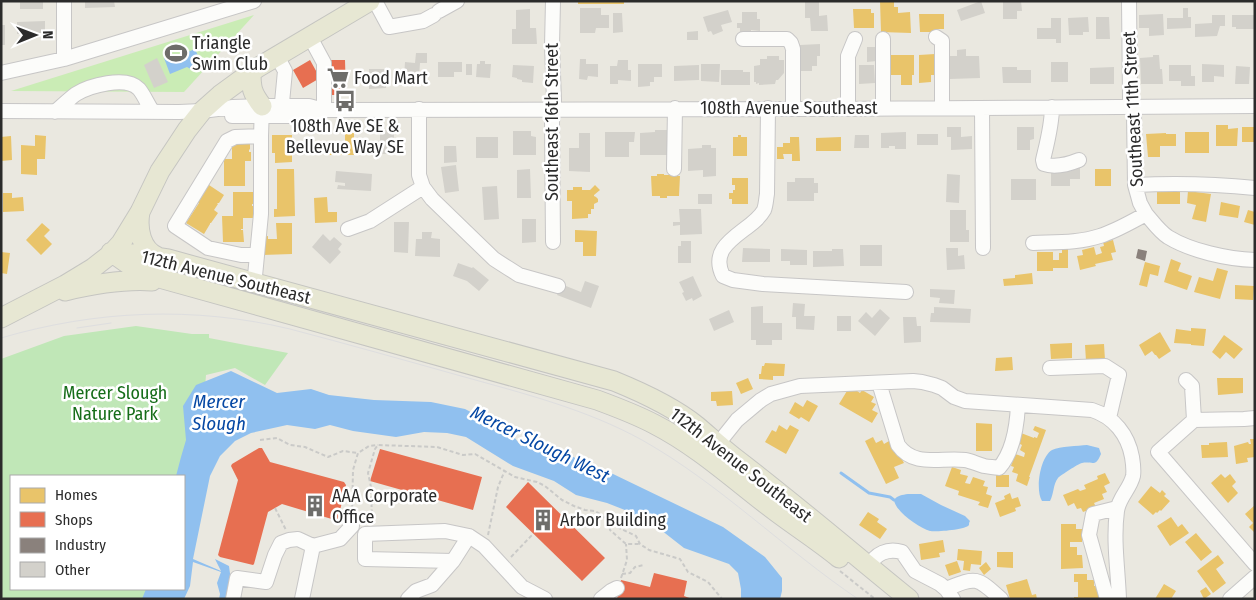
<svg xmlns="http://www.w3.org/2000/svg" width="1256" height="600" font-family="'Fira Sans Condensed',sans-serif">
<style>
.green{fill:#c0e7b7}
.pitch{fill:#caecb5}
.water{fill:#90c0ef}
.homes{fill:#e9c46a}
.shops{fill:#e76f51}
.industry{fill:#8a817c}
.lines{fill:none;stroke-linecap:round;stroke-linejoin:round}
.stream{stroke:#90c0ef;stroke-width:3}
.building{fill:#d3d1cb}
.minor-casing{stroke:#c7c6c6;stroke-width:16}
.major-casing{stroke:#c5c5c1;stroke-width:21}
.path{stroke:#cacac8;stroke-width:2;stroke-dasharray:4 2.5;stroke-linecap:butt}
.minor{stroke:#fcfcfa;stroke-width:14}
.major{stroke:#e7e7d3;stroke-width:19}
.tram{stroke:#dededf;stroke-width:1}
.labels{text-anchor:middle;dominant-baseline:central;stroke-width:5;stroke-linejoin:round;paint-order:stroke}
.poi-label{font-size:18px;fill:#2b2b2b;stroke:#fff;text-anchor:start}
.street-label{font-size:18px;fill:#2b2b2b;stroke:#fff}
.park-label{font-size:18px;fill:#166d19;stroke:#fff}
.water-label{font-size:19px;font-style:italic;fill:#0648a4;stroke:#fff}
</style>
<rect width="100%" height="100%" fill="#eae8e0"/>
<!-- green -->
<path class="green" d="M136,326L192,334H209V338L288,353L265,385L235,368L206,375L200,453L184,476H11V589H172L168,599H1V359L64,336Z"/>
<!-- pitch -->
<path class="pitch" d="M254,15L184,92L11,91Z"/>
<!-- water -->
<path class="water" d="M195,49L202,65L192,70L187,67L170,74L164,58L170,56L173,58Z
M231,371L277,393L311,389L329,395L374,400L431,402L465,409L511,433L521,446L532,442L570,455L589,466L611,473L723,527L765,557L782,578V591L780,599H741V589L738,573L729,564L684,548L661,530L630,512L607,503L576,495L554,481L513,466L466,437L447,433L424,432L396,437L353,431L330,425L315,429L287,425L251,433L235,441L220,456L210,476L193,559L221,571L215,559L229,566L231,581L227,599H219L220,594L217,583L221,572L193,562L190,586L184,599H142L146,589H184V476H176L181,457L186,440L183,406L196,385Z
M1087,445L1099,448L1101,454C1095,468 1093,461 1082,463C1078,464 1061,475 1058,478C1053,484 1054,494 1050,501H1042C1035,490 1040,457 1052,450C1060,446 1078,446 1087,445Z
M908,494H921L941,505L965,516L970,521C969,522 969,524 969,525C966,530 935,532 930,531C919,528 895,511 894,500C898,495 902,495 908,494Z"/>
<!-- homes -->
<path class="homes" d="M578,1H624V4H578Z
M880,1H894V7H898V13L910,12L911,33L881,32Z
M853,9H871V13H874V28H854Z
M919,14H944V29H936V32H920Z
M935,54V75H931V82L919,83V55Z
M890,55H914V75H912V85H901V75H891Z
M1216,125H1228V129L1238,128L1237,146H1216Z
M1242,127H1255V142H1242Z
M1185,132H1209V153H1185Z
M345,133H354V155H327V142H345Z
M1166,133V134H1176V146H1160V157H1148L1146,134Z
M35,135L46,136L45,159H37V175L21,174V145L35,146Z
M272,135H292V162L275,163V153H272Z
M738,135H741V137H747V156H733V137H738Z
M11,136L12,160L1,161V137Z
M790,137H799L800,161H792V154H783L784,159H777V147H783V143H790Z
M841,137V151H816V138Z
M250,140V149L249,150V152H251V161H245V186H224V159H232V141Z
M277,169H294L295,216L274,217V209H277Z
M1095,169H1111V186H1095Z
M657,174H664V175H670V176H680L679,196H667V198H660V196H652L651,176H657Z
M732,178H748V204H732V199H729V193H733V190H735V185H732Z
M209,185L224,195L219,203H217L218,204L214,210L218,213L211,223H210V224L204,234L186,223L199,203L197,202Z
M595,185L600,190L594,195V196L596,197L598,199V202L594,204V209H591V214H588V218L572,219V201H567V190H573V187H582V190H590Z
M1157,190H1180V204H1157Z
M1188,191L1211,194L1206,222L1192,219L1196,205L1187,203Z
M233,192H254V204H252V206H254V218H243V229H241V230H243L244,242H223L222,216H233Z
M3,193H12V198L23,197L24,211L3,212Z
M327,197L328,212H337V222L315,223L314,198Z
M1221,202L1240,206L1238,218L1219,215Z
M1248,210L1255,212V225L1244,222Z
M42,223L50,230L44,236L52,244L41,255L26,240Z
M276,223H292V254L262,255L263,237L268,236V239H277Z
M575,230L597,231L596,256H583V242H575Z
M1113,240L1116,252L1111,253L1113,260L1095,264L1096,266L1080,270L1077,256L1083,255L1082,250L1094,247L1096,255L1102,253L1100,247L1104,246L1103,242Z
M1062,249H1068V268H1053V271H1037V252H1053V260H1059V253H1062Z
M1,252L10,253L7,274L1,273Z
M1171,259L1181,263L1178,271L1192,276L1187,290L1164,282Z
M1145,262L1160,266L1158,276L1150,274L1147,287L1139,285Z
M1217,268L1228,271L1220,299L1194,292L1199,277L1213,281Z
M1032,273L1033,284L1004,286L1003,279L1015,278V275Z
M1235,285L1254,286L1253,300L1235,299Z
M1191,328L1206,329L1204,346L1191,345V344L1174,343L1176,329L1191,331Z
M1160,332L1171,351L1159,359L1156,355H1155L1152,351L1145,356L1139,345Z
M1224,335L1243,349L1234,359L1226,352L1220,359L1212,352Z
M1072,343V358L1051,359L1050,344Z
M1104,344L1105,360L1086,361L1085,345Z
M1012,357L1013,370L995,371L996,358Z
M765,363L785,364L784,376H773V380L759,379V374H761L762,366H764Z
M748,378L753,389L741,394L736,383Z
M1217,378H1243V393L1218,395Z
M850,386L860,393L862,390L874,397L871,402L876,404L872,410L878,413L872,423L839,404Z
M732,391L733,405L717,406L716,401H711V392Z
M807,400L818,406L809,422L801,417L799,419L789,413L795,402L803,407Z
M976,423L992,424V451H976Z
M779,425L787,430L790,425L799,430L786,454L765,442L772,430L776,432Z
M1035,426L1046,430L1029,477H1030L1027,486L1016,481L1018,474L1012,472L1014,467L1011,466L1015,454L1024,457L1025,453L1020,450L1022,445L1018,443L1021,433L1034,438V437L1037,438L1039,433L1033,430Z
M873,437L876,443L882,440L884,444L889,441L894,452L897,450L904,463L894,467L899,478L886,484L865,441Z
M1250,439H1255V457L1247,458L1248,462L1236,464L1234,446L1248,442L1249,444H1251Z
M1227,442L1228,457L1202,458L1201,445H1209V443Z
M952,467L961,470L960,474L968,476L965,483L970,484L973,477L985,481L983,486L988,487L986,494L992,496L988,508L978,505L980,502L958,495L959,491L945,486Z
M1105,473L1110,483L1104,486L1107,492L1102,494L1104,499L1094,503L1096,507L1083,512L1081,508L1077,509L1074,503L1068,506L1063,495L1078,489L1080,491L1086,489L1084,485L1098,479L1097,476Z
M1221,474L1225,478L1230,474L1236,482L1232,486L1238,493L1228,503L1211,483Z
M996,475H1009V487H996Z
M1151,486L1160,493L1162,490L1166,494L1164,496L1170,501L1161,511L1160,510L1157,513L1156,512L1153,515L1138,502Z
M1010,493L1012,499L1018,497L1021,506L1015,508L1016,511L1000,517L995,503L1005,499L1004,496Z
M1255,505V533L1249,527L1253,523L1245,514Z
M868,512L879,519L877,522L887,529L880,539L859,525Z
M1171,517L1178,527L1182,524L1189,533L1170,546L1157,526Z
M1061,524H1076V529H1082V542H1070V547H1077V555H1082L1083,568L1061,569Z
M1196,533L1212,552L1201,561L1185,542Z
M943,540L945,552L939,553L940,557L921,560L919,544Z
M958,549L982,551L981,565L971,564L970,571L963,570L964,561L957,560Z
M997,552H1013V568L997,567Z
M1218,555L1224,563L1216,569L1226,583L1213,593L1197,571Z
M957,561L961,572L949,576L945,565Z
M986,562L991,569L984,575L979,568Z
M1074,574H1087V580H1094V586H1099V599H1074V597H1078V582H1074Z
M1027,579L1032,595L1036,594L1037,599H1010L1006,585Z
M1164,584L1176,591L1171,599H1155Z
M1206,587L1211,594L1204,599L1200,591Z"/>
<!-- shops -->
<path class="shops" d="M310,60L320,78L303,88L293,70Z
M330,60H345L346,95H330Z
M259,448H262L270,462L344,482L346,485L338,519L335,520L282,504L268,512L254,564L253,565L220,557L218,555L238,480L231,466L232,464Z
M380,449L482,477L473,510L370,481Z
M528,482L605,558L582,581L506,507Z
M654,573L687,581L684,596L692,599H617L621,580L650,587Z"/>
<!-- industry -->
<path class="industry" d="M1138,249L1147,251L1145,261L1136,258Z"/>
<g class="lines">
<!-- stream -->
<path class="stream" d="M841,473L869,493L890,497L894,500"/>
</g>
<!-- building -->
<path class="building" d="M20,1H43V9H20Z
M85,1H114L115,7L85,8Z
M805,1H819V16L827,15L828,31H811L810,18H805Z
M981,1L985,13L961,21L957,10Z
M1003,1H1021L1022,11H1017V19H1003Z
M580,8H601V15H609V28H596L595,33H580Z
M1183,8H1188V17H1191V28L1167,29V18H1183Z
M530,9V28H536L537,44H512V29H516V10Z
M728,10L732,22L721,25L723,31L713,35L711,31L708,32L703,17Z
M742,12H757V19H760V31L751,30V35H740V28H737V23H742Z
M613,13H622L623,32L613,33Z
M1163,14L1164,35L1149,36V28H1139V15Z
M1212,15H1225V26H1220L1217,36L1195,37V24L1212,23Z
M1232,15H1255V29H1236V27H1232Z
M1088,17L1089,32H1083V35H1069L1068,18Z
M1096,17H1109L1110,39H1096Z
M1051,18H1061V43H1056V39H1037V28H1051Z
M45,21V33L17,34V22Z
M1,25H5V45H1Z
M698,31V40H687V32Z
M820,44V56H817V66H812V71H800V45Z
M867,47H877V61L867,62Z
M966,49V56H979L980,78L950,79L949,56H957V50Z
M416,53H427V63H420L419,77H404L405,62L415,63Z
M1153,55H1159L1160,69H1162L1163,84H1141L1140,58L1153,57Z
M767,56H779V60H784V73L778,80H776L775,84L759,85V83L756,84V82H754V66L760,65V59H767Z
M157,58L168,82L154,88L144,65Z
M580,59H586V64H598V77L588,76L587,80L579,79Z
M618,60H628V70H631V81L618,80V84H610V66H617Z
M480,61H485V64H491L490,78L476,77L477,64H480Z
M438,62H462V72H454V77H438Z
M1051,62H1068V82H1051Z
M466,64H472V75H466Z
M638,64H662V77H654V82H650V86L638,87Z
M701,64H720L719,82L701,81Z
M1202,64L1224,65V77L1214,76V82H1202Z
M513,65L534,66L533,83L522,82V80L517,79V78L512,77Z
M699,65V80L674,81V66Z
M859,65H874L875,83L859,84Z
M1169,65H1191V76H1195V86H1181V81H1169Z
M1236,66L1250,67L1249,84H1235Z
M1002,67H1017V70H1031V83H1003Z
M1114,67V84H1090V68Z
M369,69H386V88L369,89Z
M721,70H743V72H750V85H721Z
M947,127H961V137L972,136V149L951,150V137H947Z
M1017,127H1034V139L1030,140V150H1017Z
M380,130H394V154H372V141H380Z
M655,130H667L668,155H640V133L655,132Z
M513,131H531V136L536,137V155H513Z
M605,132H635L634,142H629V157H605Z
M906,132V149H895V146H889V148H881V133Z
M579,133H590V172L569,171V148H579Z
M917,134H938V145H917Z
M855,135H869V148H854Z
M476,137H498V158H476Z
M702,145H711V148H716V176L703,177V170L688,171V149L702,148Z
M444,146H456L457,162L444,163Z
M456,165L459,191L445,193L441,167Z
M1065,168H1080V179H1070V186H1051V172H1065Z
M530,169L531,198H517V170Z
M336,171L372,174L371,191L337,189L338,185L345,186V183L335,182Z
M947,174L960,175L959,203L946,202Z
M795,178H814V183H818V193H814V201H787V182H795Z
M1011,179H1036V200H1011Z
M497,186L499,219L484,220L482,187Z
M698,194H712V204H698Z
M679,209H701L702,234L680,235V225L673,226V222H680Z
M950,210H966V230H969V242H950Z
M522,219H536V242L522,243Z
M394,222H409L408,253L394,252Z
M422,232H432L431,238L440,239V257L415,256L416,239H422Z
M323,234L330,241L334,237L342,244L338,249L341,252L330,264L312,247Z
M681,241H691V263H678V246H681Z
M860,245H882V266H860Z
M743,248L770,249V262H742Z
M946,248H958V256L964,255L965,269L947,270Z
M781,249L807,250V265H790V261H781Z
M832,249H843L844,266L813,267V251H832Z
M458,263L472,268L473,267L489,280L479,291L467,281L453,276Z
M693,276L702,296L693,301L692,298L686,301L682,293L684,292L679,282Z
M585,281L599,286L591,308L557,295L561,284L581,292Z
M930,289L955,290L954,304L939,303L940,298L930,297Z
M793,303L805,304L804,316H815L814,330L796,329V317H792Z
M763,306V323H782V340H772V345H756V340H751V307Z
M934,307L971,309L970,323L930,322L931,313H934Z
M880,309L890,318L875,336L858,321L866,312L872,318Z
M729,310L734,322L714,331L709,319Z
M837,316H851V331H837Z
M903,317H916L917,326H921V342L904,343Z"/>
<g class="lines">
<!-- minor casing -->
<g class="minor-casing">
<path id="minor" d="M64,1V59
M375,1L389,27L423,21L434,15
M1129,1L1130,99L1134,114L1135,185L1140,203L1146,214
M439,11L457,1
M310,37L324,63V110
M936,37L942,41V108
M743,39H787L791,43L793,49V108
M277,56L285,71L281,113
M1,73L64,59L254,1
M1052,107C1052,125 1047,143 1043,160L1044,164C1055,168 1069,164 1079,160
M768,108L767,194C766,199 766,205 764,210C752,232 706,242 723,276L733,280L763,284L906,292
M883,108V39
M982,108L983,248
M419,109V175L423,187L432,199L494,259L508,268L519,275L558,286
M848,109V56L855,39
M1,111L179,112L202,111L233,107L262,106H309L324,110L823,109L1255,106
M55,112C62,106 69,99 76,94C89,86 126,75 139,89C144,95 148,105 153,112
M232,116H309L324,110
M674,169L675,108
M1135,185C1175,183 1215,184 1255,188
M348,229L370,221L423,187
M553,242L552,122L554,101L552,46L553,1
M1033,243C1055,242 1079,243 1100,236C1116,231 1131,222 1146,214C1153,222 1159,231 1168,237C1191,251 1227,259 1255,260
M257,255H241L208,248L175,226L227,141L235,137L261,136
M253,283L255,276L261,214V136L262,106
M1050,368L1105,366L1119,375L1109,418
M1186,380L1192,386L1194,420L1158,452L1255,564
M879,383L898,445C914,468 941,457 965,460C971,461 977,464 984,466C989,467 994,467 999,468C1013,452 1017,426 1018,405
M1194,420L1244,419L1255,418
M713,450L737,420L761,400L771,394L800,386L913,381L922,382L934,385L942,388L954,397L965,401L1092,410C1114,417 1128,435 1132,457C1133,463 1134,470 1133,476C1130,489 1119,497 1117,511C1113,540 1118,570 1119,599
M469,536L453,561L365,559V534L445,531L469,536L484,546L522,587L545,599
M869,567C875,553 888,548 902,552L915,571L940,584L946,589L953,599
M946,589C976,577 976,576 1001,599
M233,599L237,578L266,582L275,555L281,543L289,540L298,539L313,546L340,539L352,526
M302,599L313,546
M408,599L416,591L432,585L453,561
M601,599L611,591L617,588
M1107,599L1089,535L1093,514L1117,508
M1230,599L1255,577"/>
</g>
<!-- major casing -->
<g class="major-casing">
<path id="major" d="M251,72C251,88 252,93 262,106
M140,212C137,229 141,250 158,257
M111,252L135,269L145,274L597,400C616,407 635,414 654,424C697,446 733,479 771,508C793,525 817,540 839,558
M112,253L135,254L168,259L614,381C641,392 675,408 697,426C710,437 722,448 735,458C794,503 851,552 909,599
M65,291C94,284 122,279 152,281
M1,318L65,285L93,268L111,254L121,243L140,212L160,171L187,130L202,111L220,95L257,68L370,1"/>
</g>
<!-- path -->
<path class="path" d="M260,440L277,438L290,445L305,447L328,457L343,451L358,453
M275,508L286,530
M352,515L353,470L358,453L369,446L378,445
M372,520L371,487L368,473L375,449L378,445L437,447L463,455L475,454L515,477L537,482L545,486L562,500L574,506L585,510L595,511L600,514L615,526L636,536L640,544L649,550L680,559L688,572L708,582L722,599
M609,521L610,530L626,544H640
M488,535L498,487L505,470
M511,557L533,534
M840,571L875,599
M622,574L630,573L635,567L644,565
M621,578L627,560L626,544"/>
<!-- minor -->
<use href="#minor" class="minor"/>
<!-- major -->
<use href="#major" class="major"/>
<!-- tram -->
<path class="tram" d="M77,328L111,323
M1,338C96,310 194,306 290,329C347,344 404,360 461,376C522,393 586,409 642,440C720,484 784,549 858,599"/>
</g>
<!-- icons -->
<defs>
<g id="stadium-bare" transform="scale(1.725)"><path d="M0-5a6.5 5 0 1 0 0 10a6.5 5 0 1 0 0-10ZM-3.5-1.8h7v3.6h-7Z" fill="#6e6d6a" stroke="#fff" stroke-width="2.5" paint-order="stroke"/></g>
<g id="supermarket-bare" transform="scale(1.725)"><path d="M-6-5.5h2.5l.6 2H6L4.5 2H-2.5L-4.4-4H-6ZM-1.5 3.2a1.3 1.3 0 1 0 .1 0ZM3 3.2a1.3 1.3 0 1 0 .1 0Z" fill="#6e6d6a" stroke="#fff" stroke-width="2.5" paint-order="stroke"/></g>
<g id="bus-bare" transform="scale(1.725)"><path d="M-5-6H5V4H4V6H2V4H-2V6H-4V4H-5ZM-3.5-4V0h7V-4ZM-3.5 1.2v1.5H-2V1.2ZM2 1.2v1.5H3.5V1.2Z" fill="#6e6d6a" stroke="#fff" stroke-width="2.5" paint-order="stroke"/></g>
<g id="building-bare" transform="scale(1.725)"><path d="M-4-6H4V6H1V3H-1V6H-4ZM-2.5-4.3h1.7v1.8h-1.7ZM.8-4.3h1.7v1.8H.8ZM-2.5-1h1.7V.8h-1.7ZM.8-1h1.7V.8H.8Z" fill="#6e6d6a" stroke="#fff" stroke-width="2.5" paint-order="stroke"/></g>
</defs>
<g fill-rule="evenodd">
<use href="#stadium-bare" x="176" y="53"/>
<use href="#supermarket-bare" x="338" y="78"/>
<use href="#bus-bare" x="345" y="101"/>
<use href="#building-bare" x="315" y="506"/>
<use href="#building-bare" x="543" y="520"/>
</g>
<g class="labels">
<!-- poi labels -->
<g class="poi-label">
<text x="192" y="43">Triangle<tspan x="192" dy="21">Swim Club</tspan></text>
<text x="354" y="78">Food Mart</text>
<text x="345" y="126" text-anchor="middle">108th Ave SE &amp;<tspan x="345" dy="21">Bellevue Way SE</tspan></text>
<text x="332" y="496">AAA Corporate<tspan x="332" dy="21">Office</tspan></text>
<text x="560" y="520">Arbor Building</text>
</g>
<!-- street labels -->
<g class="street-label">
<text x="789" y="108">108th Avenue Southeast</text>
<text transform="translate(1133 109) rotate(-93)">Southeast 11th Street</text>
<text transform="translate(552 122) rotate(-90)">Southeast 16th Street</text>
<text transform="translate(226 277) rotate(14)">112th Avenue Southeast</text>
<text transform="translate(741 465) rotate(38)">112th Avenue Southeast</text>
</g>
<!-- park labels -->
<g class="park-label">
<text x="115" y="393">Mercer Slough<tspan x="115" dy="21">Nature Park</tspan></text>
</g>
<!-- water labels -->
<g class="water-label">
<text x="219" y="401">Mercer<tspan x="219" dy="22">Slough</tspan></text>
<text transform="translate(540 444) rotate(26)">Mercer Slough West</text>
</g>
</g>
<!-- border -->
<rect width="1256" height="600" fill="none" stroke="#2b2b2b" stroke-width="5"/>
<!-- legend -->
<rect x="10" y="475" width="175" height="115" fill="#ffffff" stroke="#aaaaaa"/>
<rect x="20" y="488" width="25" height="15" fill="#e9c46a" stroke="#aaaaaa"/>
<text x="55" y="500" font-size="15" fill="#2b2b2b">Homes</text>
<rect x="20" y="512" width="25" height="15" fill="#e76f51" stroke="#aaaaaa"/>
<text x="55" y="525" font-size="15" fill="#2b2b2b">Shops</text>
<rect x="20" y="538" width="25" height="15" fill="#8a817c" stroke="#aaaaaa"/>
<text x="55" y="550" font-size="15" fill="#2b2b2b">Industry</text>
<rect x="20" y="562" width="25" height="15" fill="#d3d1cb" stroke="#aaaaaa"/>
<text x="55" y="575" font-size="15" fill="#2b2b2b">Other</text>
<!-- north arrow -->
<g transform="translate(35 35) rotate(89)" stroke="#ffffff" stroke-width="4" paint-order="stroke">
<path d="M0-4L9 19L0 12L-9 19Z" fill="#2b2b2b"/>
<text y="-8" font-size="14" font-weight="bold" text-anchor="middle" fill="#2b2b2b">N</text>
</g>
</svg>
